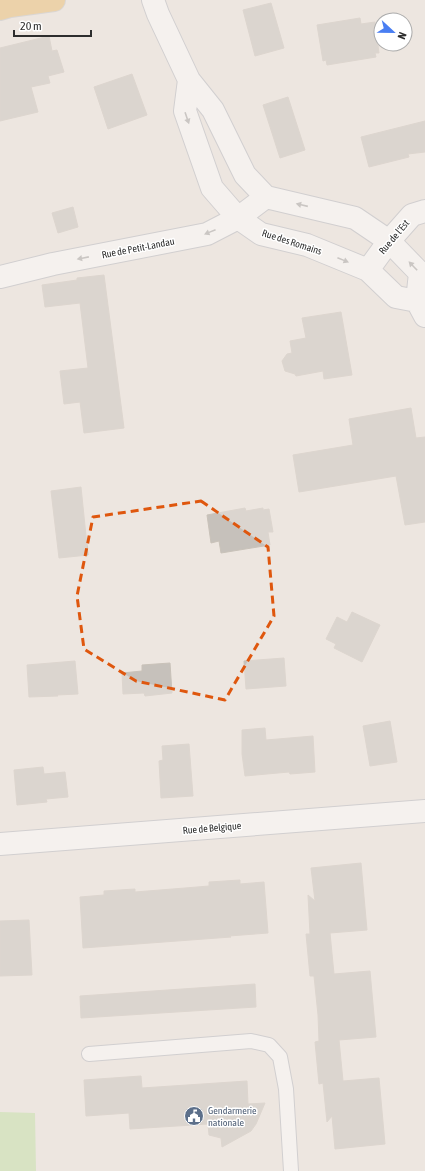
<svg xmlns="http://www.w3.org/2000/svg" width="425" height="1171" font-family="'Asap Condensed',sans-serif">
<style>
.green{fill:#bee1a0}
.building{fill:#c6c1bb;stroke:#c9c2b9}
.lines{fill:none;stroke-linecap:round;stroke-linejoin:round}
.service-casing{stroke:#b0b4bc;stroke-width:16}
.minor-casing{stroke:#b0b4bc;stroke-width:24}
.primary-casing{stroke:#c4c4c4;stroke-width:24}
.service{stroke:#fff;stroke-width:14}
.minor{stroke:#fff;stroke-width:22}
.primary{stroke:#ebbb68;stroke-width:22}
.oneway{fill:#a0a0a0}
.marked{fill:none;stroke:#df570e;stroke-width:3;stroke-dasharray:8 5;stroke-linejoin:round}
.labels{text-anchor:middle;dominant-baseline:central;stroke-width:3;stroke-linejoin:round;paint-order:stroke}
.street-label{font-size:10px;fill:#2d2d2d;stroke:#fff}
.service-label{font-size:10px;fill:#4e5e75;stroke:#fff;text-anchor:start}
</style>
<rect width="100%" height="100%" fill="#ede6e0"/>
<!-- green -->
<path class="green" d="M0,1112L35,1113L36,1171H0Z"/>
<!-- building -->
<path class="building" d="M271,3L284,48L255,56L243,10Z
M360,18L361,24L375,22L379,53H375L376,57L327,65L326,60L323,61L317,25Z
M49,36L52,51L57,50L64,72L48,76L50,83L31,87L38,112L0,121V48Z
M132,74L147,115L108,129L94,87Z
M288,97L305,150L280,158L263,105Z
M425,121V152L408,154L409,157L369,167L361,137Z
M73,207L78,227L58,233L52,213Z
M104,275L124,428L84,433L80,402L64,404L60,371L88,368L80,303L45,307L42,285L77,280V278Z
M341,312L352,375L324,379L323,371L296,376L295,374L285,371L282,361L287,354L292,353L290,341L306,338L302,318Z
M411,408L416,438L425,437V522L405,525L396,476L299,492L293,455L353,445L349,419Z
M81,487L88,555L59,558L51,491Z
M245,508L246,511L263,508V510L269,509L273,532H268L270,545L221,553L219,541L211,543L207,515Z
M352,612L380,625L362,662L334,648L336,644L326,639L337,617L347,622Z
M284,658L286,686L246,689L244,661Z
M75,661L78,694L57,695L58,696L29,697L27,665Z
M170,663L172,693L145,696L144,693L123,694L122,673L142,671V665Z
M390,721L397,762L370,766L363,726Z
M265,728L266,740L313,736L315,772L290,774L289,772L245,776L242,754V730Z
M189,744L193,796L161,798L159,761L163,760L162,746Z
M43,767L44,774L65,772L68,797L46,799L47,802L17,805L14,770Z
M361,863L367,930L330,933L334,974L370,971L376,1037L339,1040L343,1081L379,1078L385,1144L335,1149L332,1116L327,1122L323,1083L319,1084L315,1042L319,1041L318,1015L314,976H310L306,934H310L308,895L315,901L311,868Z
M240,880V884L264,882L268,933L229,936L231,937L83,948L80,897L104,895V891L135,889V892L185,888L209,886V882Z
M29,920L32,975L0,976V921Z
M255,984L256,1007L81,1018L80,996Z
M141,1076L142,1088L247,1081L248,1104L265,1103L256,1124L251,1131L222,1147L221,1138L209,1135L208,1124L130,1129L129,1113L86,1116L84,1080Z"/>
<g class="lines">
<!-- service casing -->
<g class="service-casing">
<path id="service" d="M89,1054L251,1041L269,1045L280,1057L286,1089L291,1171"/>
</g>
<!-- minor casing -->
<g class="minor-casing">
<path id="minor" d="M153,0L158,14L189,80L213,110L245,175L266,197L355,218L389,241L420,273L417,301L425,316
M189,80L185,111L212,188L238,218L261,234L307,245L368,270L396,297L417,301
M368,270L389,241L412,215L425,211
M0,277L53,264L207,234L238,218L266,197
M0,844L425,811"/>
</g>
<!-- primary casing -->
<g class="primary-casing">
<path id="primary" d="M0,9L10,6L54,0"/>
</g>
<!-- service -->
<use href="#service" class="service"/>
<!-- minor -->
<use href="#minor" class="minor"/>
<!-- primary -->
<use href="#primary" class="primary"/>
</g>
<!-- one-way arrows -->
<defs><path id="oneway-solid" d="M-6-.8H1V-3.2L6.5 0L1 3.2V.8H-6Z"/></defs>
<g class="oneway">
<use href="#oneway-solid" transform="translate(187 118) rotate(71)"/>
<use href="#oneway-solid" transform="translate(302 205) rotate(-167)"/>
<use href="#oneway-solid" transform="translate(210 232) rotate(158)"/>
<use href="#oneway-solid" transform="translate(83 258) rotate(169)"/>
<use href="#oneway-solid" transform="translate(343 260) rotate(22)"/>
<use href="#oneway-solid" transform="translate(413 266) rotate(-134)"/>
</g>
<!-- marked area -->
<path d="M0 0H425V1171H0ZM201,501L268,547L274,616L225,700L136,681L84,649L77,596L93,517Z" fill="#ede6e0" fill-opacity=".55" fill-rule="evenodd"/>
<path class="marked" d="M201,501L268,547L274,616L225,700L136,681L84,649L77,596L93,517Z"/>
<!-- icons -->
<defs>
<g id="civic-disc" transform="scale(1)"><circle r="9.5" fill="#5c6f8a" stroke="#fff"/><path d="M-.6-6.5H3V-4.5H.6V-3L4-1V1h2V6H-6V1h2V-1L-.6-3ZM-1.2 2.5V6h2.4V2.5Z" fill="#fff"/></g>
</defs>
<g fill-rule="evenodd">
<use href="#civic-disc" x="194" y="1116"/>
</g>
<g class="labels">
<!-- street labels -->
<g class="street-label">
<text transform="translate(394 237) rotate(-50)">Rue de l'Est</text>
<text transform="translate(292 242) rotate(18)">Rue des Romains</text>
<text transform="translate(138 248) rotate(-11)">Rue de Petit-Landau</text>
<text transform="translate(212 828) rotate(-5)">Rue de Belgique</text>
</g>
<!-- service labels -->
<g class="service-label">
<text x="208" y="1110">Gendarmerie<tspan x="208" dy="12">nationale</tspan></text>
</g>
</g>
<!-- north arrow -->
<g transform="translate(393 32) rotate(112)"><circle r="19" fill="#ffffff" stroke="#ababab"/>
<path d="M0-3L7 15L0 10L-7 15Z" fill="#497ef2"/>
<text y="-6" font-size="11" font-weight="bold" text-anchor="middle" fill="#2d2d2d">N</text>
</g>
<!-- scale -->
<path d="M14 30v6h77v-6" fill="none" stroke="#2d2d2d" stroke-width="2"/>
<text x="20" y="30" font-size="12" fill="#2d2d2d" stroke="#ffffff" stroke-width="3" paint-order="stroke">20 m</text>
</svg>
